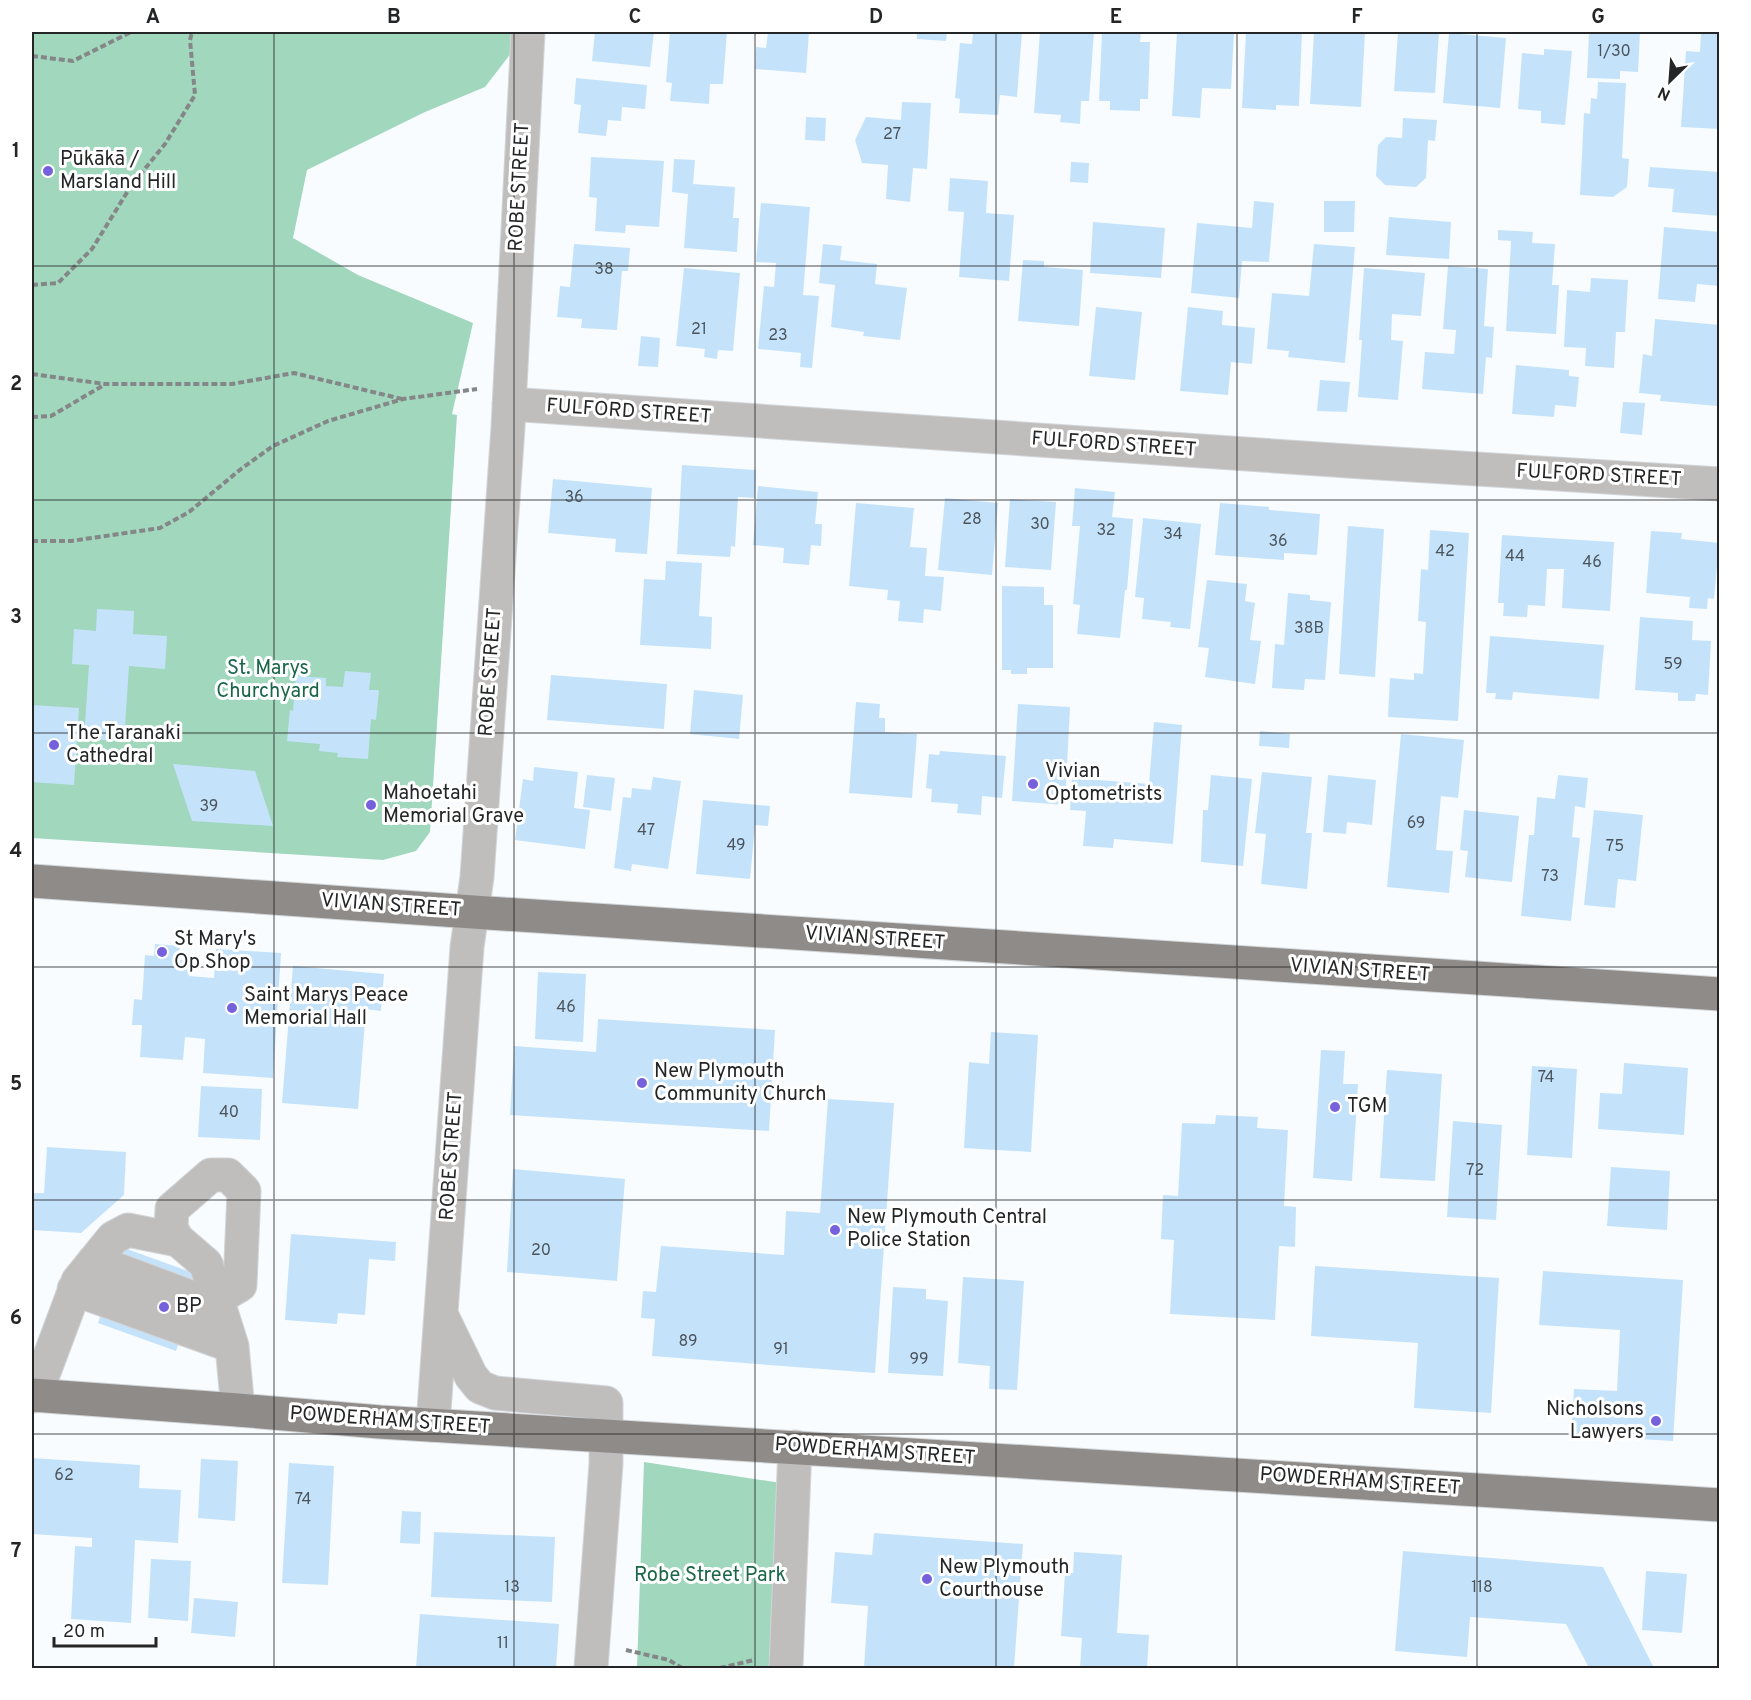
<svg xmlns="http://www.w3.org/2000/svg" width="1751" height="1700" font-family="Overpass,sans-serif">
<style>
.green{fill:#a1d7bd}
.building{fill:#c4e3fb}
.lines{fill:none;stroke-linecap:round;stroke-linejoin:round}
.minor-casing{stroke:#d2d5d8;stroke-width:35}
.major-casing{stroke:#d2d5d8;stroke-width:35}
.path{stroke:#848688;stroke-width:4;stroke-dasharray:6 3;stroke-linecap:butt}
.minor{stroke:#c0bebd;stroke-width:33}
.major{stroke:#8e8b89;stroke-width:33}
.grid{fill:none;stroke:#242526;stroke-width:1.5;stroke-opacity:0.55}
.poi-dot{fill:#7561db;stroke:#fff;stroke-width:2}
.labels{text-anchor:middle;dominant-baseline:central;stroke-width:6;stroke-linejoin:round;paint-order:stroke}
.number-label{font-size:16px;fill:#4c545b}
.poi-label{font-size:20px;fill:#242526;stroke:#fff;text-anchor:start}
.street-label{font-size:20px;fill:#242526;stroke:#fff}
.park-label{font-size:20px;fill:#1a664a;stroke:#fff}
.neatline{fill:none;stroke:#242526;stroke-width:2}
.grid-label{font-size:20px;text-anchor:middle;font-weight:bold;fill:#242526}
</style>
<rect width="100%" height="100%" fill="#f8fcff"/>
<!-- green -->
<path class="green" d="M32,32H519L515,48L485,87L425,112L307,170L293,238L358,275L473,323L452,414L457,415L430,832L416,851L383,860L32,838Z
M644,1462L781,1483L777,1668H637Z"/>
<!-- building -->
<path class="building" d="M595,32H654L650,67L592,61Z
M670,32H727L723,84H710L709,104L670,101L672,83L666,82Z
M768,32H809L806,73L755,69L756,47L766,48Z
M917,32H947L946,41L917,39Z
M973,32H1022L1017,97L1000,95L998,115L959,113L960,99L955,98L960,43L972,44Z
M1040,32H1094L1089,101H1081L1080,124L1060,122L1061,115L1034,113Z
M1102,32H1141L1140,42H1150L1148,99H1140V111L1110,110V101H1099Z
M1177,32H1234L1231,89L1202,88L1200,118L1172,116Z
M1246,32H1302L1299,106L1276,105V110L1242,108Z
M1314,32H1365L1361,107L1310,104Z
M1398,32H1439L1435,93L1394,91Z
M1589,32H1640L1638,72L1620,71V79L1587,78Z
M1701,32H1720V129L1681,127L1686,51L1700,52Z
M1449,33L1506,38L1500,108L1443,103Z
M1544,49L1572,51L1565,125L1541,123V111L1518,109L1522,53L1544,55Z
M576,78L647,85L645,109L622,107L621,121L608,120L606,136L578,133L581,105L574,104Z
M1598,82L1626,83L1622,158L1629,159L1627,187L1613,197L1580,195L1584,113L1590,114L1591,98L1597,99Z
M902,102L931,103L927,169L913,168L910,202L886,199L888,165L862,163L855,140L866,117L901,120Z
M806,117L826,118L825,141L805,140Z
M1403,118L1437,120L1435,141L1428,140L1426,178L1416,187L1385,185L1376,176L1378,145L1386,137L1402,138Z
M591,157L664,161L659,227L626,225L625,233L595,231L597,198L589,197Z
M674,159L695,160L693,184L735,187L733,218H739L737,252L684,248L688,194L672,192Z
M1071,162L1089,163L1088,183L1070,182Z
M1650,167L1720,172V216L1672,212L1674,189L1648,187Z
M950,178L988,181L986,213L1014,215L1009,281L959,277L964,212L948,211Z
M1254,201L1274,203L1269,262L1242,261L1239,298L1191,293L1197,223L1252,228Z
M1324,201H1355L1354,232H1324Z
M761,203L810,207L803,295L819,296L812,368L800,367L801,353L758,349L764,286L774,287L776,263L756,262Z
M1389,217L1451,222L1449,259L1386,255Z
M1093,222L1165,228L1161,278L1090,273Z
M1664,227L1720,232V286L1697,284L1695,302L1658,299Z
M1498,230L1533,232L1532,243L1555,244L1552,285H1559L1556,334L1506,331L1511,241L1498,240Z
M574,244L630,248L628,271H622L617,330L581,328L582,319L557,317L560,286L570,287Z
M823,244L842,246L840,260L877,264L875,284L907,288L900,340L863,336L864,332L831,327L835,285L819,283Z
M1314,244L1355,247L1345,363L1288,357L1289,351L1267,349L1272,293L1309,296Z
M1023,260L1044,261V267L1083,270L1079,326L1018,321Z
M1448,266L1488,269L1484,326L1494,327L1492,358L1486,357L1483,394L1422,389L1425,352L1454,354L1456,330L1443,329Z
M684,268L740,273L733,351L718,350L717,359L704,357L705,349L676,346Z
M1364,268L1425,273L1421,316L1392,314L1391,340L1403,341L1398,400L1358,397L1362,340H1359Z
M1591,278L1628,280L1625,332H1616L1614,368L1585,366L1586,348L1564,347L1567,290L1590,292Z
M1096,307L1142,312L1135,380L1089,376Z
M1188,307L1223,311L1222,325L1255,328L1252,364L1231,362L1228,395L1180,391Z
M1655,319L1720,325V384L1717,406L1660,401L1661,395L1639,393L1643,354L1652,356Z
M641,336L660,338L658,367L638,366Z
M1516,365L1569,370V376L1579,377L1576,407L1555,405L1554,417L1512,414Z
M1320,380L1350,382L1347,412L1317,411Z
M1623,402L1645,403L1642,435L1620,433Z
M682,465L756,470L755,498L738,497L735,547L731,546L730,557L677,554Z
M553,479L652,488L647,554L615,552L616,539L548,533Z
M758,486L818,492L815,524H822L821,546L811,545L809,565L783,563L784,548L753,545Z
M1075,488L1115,492L1112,517L1133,519L1127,590H1125L1120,638L1077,634L1080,605L1073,604L1080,526H1072Z
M945,498L998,503L992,575L938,570Z
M1010,499L1056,502L1051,570L1005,567Z
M856,503L914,508L910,547L927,548L925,576L944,577L941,611L924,609L923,623L898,621L900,601L887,600L888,590L849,586Z
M1220,503L1269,507V510L1320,514L1317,555L1284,553V560L1215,555Z
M1143,518L1201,524L1190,629L1170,627L1171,622L1142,619L1144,598L1135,597Z
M1348,526L1384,529L1375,677L1339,674Z
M1430,530L1469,533L1458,721L1388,717L1390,678L1414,680V673L1423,674L1426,622L1418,621L1421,569L1428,570Z
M1651,531L1682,533L1681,539L1719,543L1714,599L1708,598L1707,609L1689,608L1690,597L1646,593Z
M1502,535L1614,542L1610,611L1562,608L1564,569H1547L1545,606L1528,605L1527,617L1503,616L1504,603H1498Z
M666,561L702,563L699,616L712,617L711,649L640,645L644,579L665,580Z
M1207,580L1247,584L1245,601L1255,603L1250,640L1261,641L1255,684L1205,677L1209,648L1198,647Z
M1002,586L1044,587V605H1053V668H1027V674H1011V670H1002Z
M1288,593L1310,595V600L1331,602L1325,680L1305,679L1304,690L1272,688L1275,644L1284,645Z
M97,609L134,611L133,634L167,636L165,669L129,666L124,741L84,739L89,665L72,664L74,629L96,631Z
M1640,617L1693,621L1692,640L1711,641L1708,695L1696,694L1695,701H1678V693L1635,690Z
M1490,636L1604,645L1599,699L1513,692L1512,700L1495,699L1496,693H1486Z
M345,671L371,673L369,690H379L376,720L371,719L368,759L337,757L338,753L319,751L320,744L287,741L290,710L293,711L296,676L326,678V686L343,687Z
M551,675L667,684L664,729L547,720Z
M694,690L743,695L739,739L690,734Z
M856,702L880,704L879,718H885V732L917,734L912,798L849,793Z
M1018,704L1070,707L1065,805L1012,801Z
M32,705L79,708L74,785L32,782Z
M1154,722L1182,725L1173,844L1114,839L1113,848L1083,846L1086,811L1070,810L1072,778L1149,784Z
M1260,731L1290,734L1289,748L1259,746Z
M1401,734L1464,740L1458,798L1441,796L1436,850L1453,851L1449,893L1387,887Z
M940,751L1006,756L1002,798L982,796L981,815L957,813L958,804L931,802L932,789L926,788L929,754L939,755Z
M173,764L255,771L273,826L192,821Z
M534,767L578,772L574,808L590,810L585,849L515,840L523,779L533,781Z
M1262,772L1312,777L1306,833H1312L1307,889L1261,884L1266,834L1255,833Z
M587,775L615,778L611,811L583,807Z
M1211,775L1252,779L1243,866L1201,862L1203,810H1208Z
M1328,775L1376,780L1372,825L1347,822L1346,834L1323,832Z
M1558,775L1588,778L1585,808L1575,806L1572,837L1580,838L1571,921L1521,916L1529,835H1534L1537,797L1555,799Z
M653,777L681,781L668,869L632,864L631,871L614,868L623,797L631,798L632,788L651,790Z
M703,800L770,806L768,826L755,825L750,879L696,874Z
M1464,810L1519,816L1512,882L1465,877L1468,851L1460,850Z
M1594,810L1643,815L1636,881L1618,879L1615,908L1584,905Z
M155,944L180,946L179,960H190L189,976L214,978L216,949L281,953L273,1078L203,1073L205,1039L185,1037L183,1060L140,1057L142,1025H132L134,999L142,1000L145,955L154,956Z
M293,966L384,974L381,1011L366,1009L358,1109L282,1103Z
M538,972L586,974L583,1042L535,1039Z
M598,1019L775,1030L769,1131L510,1115L514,1046L596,1052Z
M991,1032L1038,1035L1031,1152L964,1148L969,1062L989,1064Z
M1321,1050L1345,1051L1343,1084H1358L1352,1181L1313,1178Z
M1624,1063L1688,1068L1684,1135L1598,1129L1600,1093L1622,1094Z
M1532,1066L1577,1069L1572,1158L1527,1155Z
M1387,1070L1442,1074L1435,1181L1380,1178Z
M201,1086L262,1089L260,1140L198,1137Z
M828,1099L894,1103L875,1373L652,1356L655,1319L641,1318L643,1291L656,1292L661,1246L784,1255L786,1211L820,1213Z
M1216,1115L1258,1117L1257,1128L1288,1130L1284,1206L1296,1207L1295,1247L1279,1246L1275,1320L1170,1314L1174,1240L1161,1239L1163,1195L1178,1196L1182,1123L1215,1124Z
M1453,1121L1502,1125L1496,1220L1447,1217Z
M47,1147L126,1152L124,1195L81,1233L32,1230V1193H44Z
M1611,1167L1670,1171L1667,1230L1607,1226Z
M513,1169L625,1179L617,1281L507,1272Z
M291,1234L396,1242L395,1261L369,1259L365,1315L338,1313L337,1324L285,1320Z
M124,1248L202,1276L176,1351L98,1323Z
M1315,1266L1499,1278L1491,1413L1414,1408L1418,1343L1311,1336Z
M1543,1271L1683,1280L1673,1441L1571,1435L1574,1389L1617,1391L1620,1330L1539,1325Z
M963,1277L1024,1281L1017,1390L989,1389L990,1366L958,1363Z
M893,1287L926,1289V1299L948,1301L943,1376L888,1373Z
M32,1458L140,1465L139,1488L181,1490L178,1543L135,1540L131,1623L71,1619L75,1546L92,1547V1538L32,1534Z
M201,1459L238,1461L235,1521L198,1518Z
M289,1463L334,1466L328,1585L282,1583Z
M402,1511L421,1512L420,1544L400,1543Z
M434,1532L555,1537L552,1602L431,1597Z
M874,1533L1023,1544L1014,1668H864L868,1606L831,1603L835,1552L872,1555Z
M1403,1551L1603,1567L1654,1668H1589L1566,1624L1470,1617L1467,1657L1395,1651Z
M1074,1552L1122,1555L1117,1633L1149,1635L1147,1668H1080L1082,1638L1061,1636L1065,1573H1073Z
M151,1559L191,1561L188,1621L148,1618Z
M1646,1571L1687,1574L1682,1633L1642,1630Z
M194,1598L238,1602L235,1637L191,1633Z
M420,1614L559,1624L556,1668H416Z"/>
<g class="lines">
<!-- minor casing -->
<g class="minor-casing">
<path id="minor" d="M509,404L1363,462L1720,484
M178,1240L171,1229L172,1209L211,1175H228L244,1191L240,1285L217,1299
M94,1261L220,1308
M74,1289L232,1346
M441,1314L471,1376L480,1387L495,1393L606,1403V1464L591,1668
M35,1396L78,1281L113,1238L128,1230L178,1240L206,1264L232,1346L238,1410
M433,1425L467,947L477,877L508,427L528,32
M786,1668L795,1447"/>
</g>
<!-- major casing -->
<g class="major-casing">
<path id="major" d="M32,881L473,912L1720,994
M32,1395L238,1410L380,1422L1720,1505"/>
</g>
<!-- path -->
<path class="path" d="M32,56L73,61L131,32
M32,285L58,283L92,249L131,186L165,144L195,95L190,40L192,32
M32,374L105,384H232L294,373L402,399
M32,417L51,416L104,385
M32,541H71L160,528L189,512L241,469L273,446L328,421L403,399L477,389
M626,1650L669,1660L682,1668
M720,1668L754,1660"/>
<!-- minor -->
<use href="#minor" class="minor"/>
<!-- major -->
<use href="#major" class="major"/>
</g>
<!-- grid -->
<path class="grid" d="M274,32V1668M514,32V1668M755,32V1668M996,32V1668M1237,32V1668M1477,32V1668M32,266H1720M32,500H1720M32,733H1720M32,967H1720M32,1200H1720M32,1434H1720"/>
<!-- markers -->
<g class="poi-dot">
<circle cx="48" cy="171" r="6"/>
<circle cx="54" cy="745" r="6"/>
<circle cx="1033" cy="784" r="6"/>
<circle cx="371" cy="805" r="6"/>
<circle cx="162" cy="952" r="6"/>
<circle cx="232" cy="1008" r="6"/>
<circle cx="642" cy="1083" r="6"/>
<circle cx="1335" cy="1107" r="6"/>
<circle cx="835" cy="1230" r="6"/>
<circle cx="164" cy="1307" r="6"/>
<circle cx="1656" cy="1421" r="6"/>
<circle cx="927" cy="1579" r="6"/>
</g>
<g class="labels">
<!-- number labels -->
<g class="number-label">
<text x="1614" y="52">1/30</text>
<text x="892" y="135">27</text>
<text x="604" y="270">38</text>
<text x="699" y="330">21</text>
<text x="778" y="336">23</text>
<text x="574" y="498">36</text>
<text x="972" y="520">28</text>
<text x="1040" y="525">30</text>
<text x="1106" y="531">32</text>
<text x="1173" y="535">34</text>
<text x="1278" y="542">36</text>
<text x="1445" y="552">42</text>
<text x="1515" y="557">44</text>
<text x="1592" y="563">46</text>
<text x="1309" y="629">38B</text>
<text x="1673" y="665">59</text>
<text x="209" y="807">39</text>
<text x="1416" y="824">69</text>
<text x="646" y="831">47</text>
<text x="736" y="846">49</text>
<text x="1615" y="847">75</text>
<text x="1550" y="877">73</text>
<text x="566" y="1008">46</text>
<text x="1546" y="1078">74</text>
<text x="229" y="1113">40</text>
<text x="1475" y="1171">72</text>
<text x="541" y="1251">20</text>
<text x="688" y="1342">89</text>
<text x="781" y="1350">91</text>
<text x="919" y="1360">99</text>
<text x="64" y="1476">62</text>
<text x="303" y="1500">74</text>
<text x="512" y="1588">13</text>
<text x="1482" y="1588">118</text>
<text x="503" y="1644">11</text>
</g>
<!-- poi labels -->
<g class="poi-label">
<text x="60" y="160">Pūkākā /<tspan x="60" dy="23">Marsland Hill</tspan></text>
<text x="66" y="734">The Taranaki<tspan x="66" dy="23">Cathedral</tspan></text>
<text x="1045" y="772">Vivian<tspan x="1045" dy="23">Optometrists</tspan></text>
<text x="383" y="794">Mahoetahi<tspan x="383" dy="23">Memorial Grave</tspan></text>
<text x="174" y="940">St Mary's<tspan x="174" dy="23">Op Shop</tspan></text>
<text x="244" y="996">Saint Marys Peace<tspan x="244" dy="23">Memorial Hall</tspan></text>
<text x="654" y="1072">New Plymouth<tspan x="654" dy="23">Community Church</tspan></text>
<text x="1347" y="1107">TGM</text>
<text x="847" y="1218">New Plymouth Central<tspan x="847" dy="23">Police Station</tspan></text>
<text x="176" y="1307">BP</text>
<text x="1644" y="1410" text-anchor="end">Nicholsons<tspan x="1644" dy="23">Lawyers</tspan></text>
<text x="939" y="1568">New Plymouth<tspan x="939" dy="23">Courthouse</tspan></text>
</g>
<!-- street labels -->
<g class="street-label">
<text transform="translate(520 187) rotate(-87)">ROBE STREET</text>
<text transform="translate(629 412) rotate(4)">FULFORD STREET</text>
<text transform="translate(1114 445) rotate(4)">FULFORD STREET</text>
<text transform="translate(1599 476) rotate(3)">FULFORD STREET</text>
<text transform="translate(491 672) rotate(-86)">ROBE STREET</text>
<text transform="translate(391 906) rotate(4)">VIVIAN STREET</text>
<text transform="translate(875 939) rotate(4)">VIVIAN STREET</text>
<text transform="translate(1360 971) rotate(4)">VIVIAN STREET</text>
<text transform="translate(452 1156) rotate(-86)">ROBE STREET</text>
<text transform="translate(390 1421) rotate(4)">POWDERHAM STREET</text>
<text transform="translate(875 1452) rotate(4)">POWDERHAM STREET</text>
<text transform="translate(1360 1482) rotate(4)">POWDERHAM STREET</text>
</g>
<!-- park labels -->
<g class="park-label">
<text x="268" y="669">St. Marys<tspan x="268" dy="23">Churchyard</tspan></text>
<text x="710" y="1576">Robe Street Park</text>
</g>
</g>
<!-- border -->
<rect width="1751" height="1700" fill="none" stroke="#ffffff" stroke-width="66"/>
<!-- north arrow -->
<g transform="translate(1670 81) rotate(205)" stroke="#ffffff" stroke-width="4.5" paint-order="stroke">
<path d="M0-4.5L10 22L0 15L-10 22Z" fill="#242526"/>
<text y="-9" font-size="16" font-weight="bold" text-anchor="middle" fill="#242526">N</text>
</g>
<!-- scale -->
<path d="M54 1637v9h102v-9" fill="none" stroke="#242526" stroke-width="3"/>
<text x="63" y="1637" font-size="18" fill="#242526" stroke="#ffffff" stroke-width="4.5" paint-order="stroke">20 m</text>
<rect x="33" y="33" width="1685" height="1634" class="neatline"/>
<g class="grid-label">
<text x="153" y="23">A</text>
<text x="394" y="23">B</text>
<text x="635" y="23">C</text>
<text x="876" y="23">D</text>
<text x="1116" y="23">E</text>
<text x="1357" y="23">F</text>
<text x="1598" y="23">G</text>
<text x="16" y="157">1</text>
<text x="16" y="390">2</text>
<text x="16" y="623">3</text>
<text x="16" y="857">4</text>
<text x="16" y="1090">5</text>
<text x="16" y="1324">6</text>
<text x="16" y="1557">7</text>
</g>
</svg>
